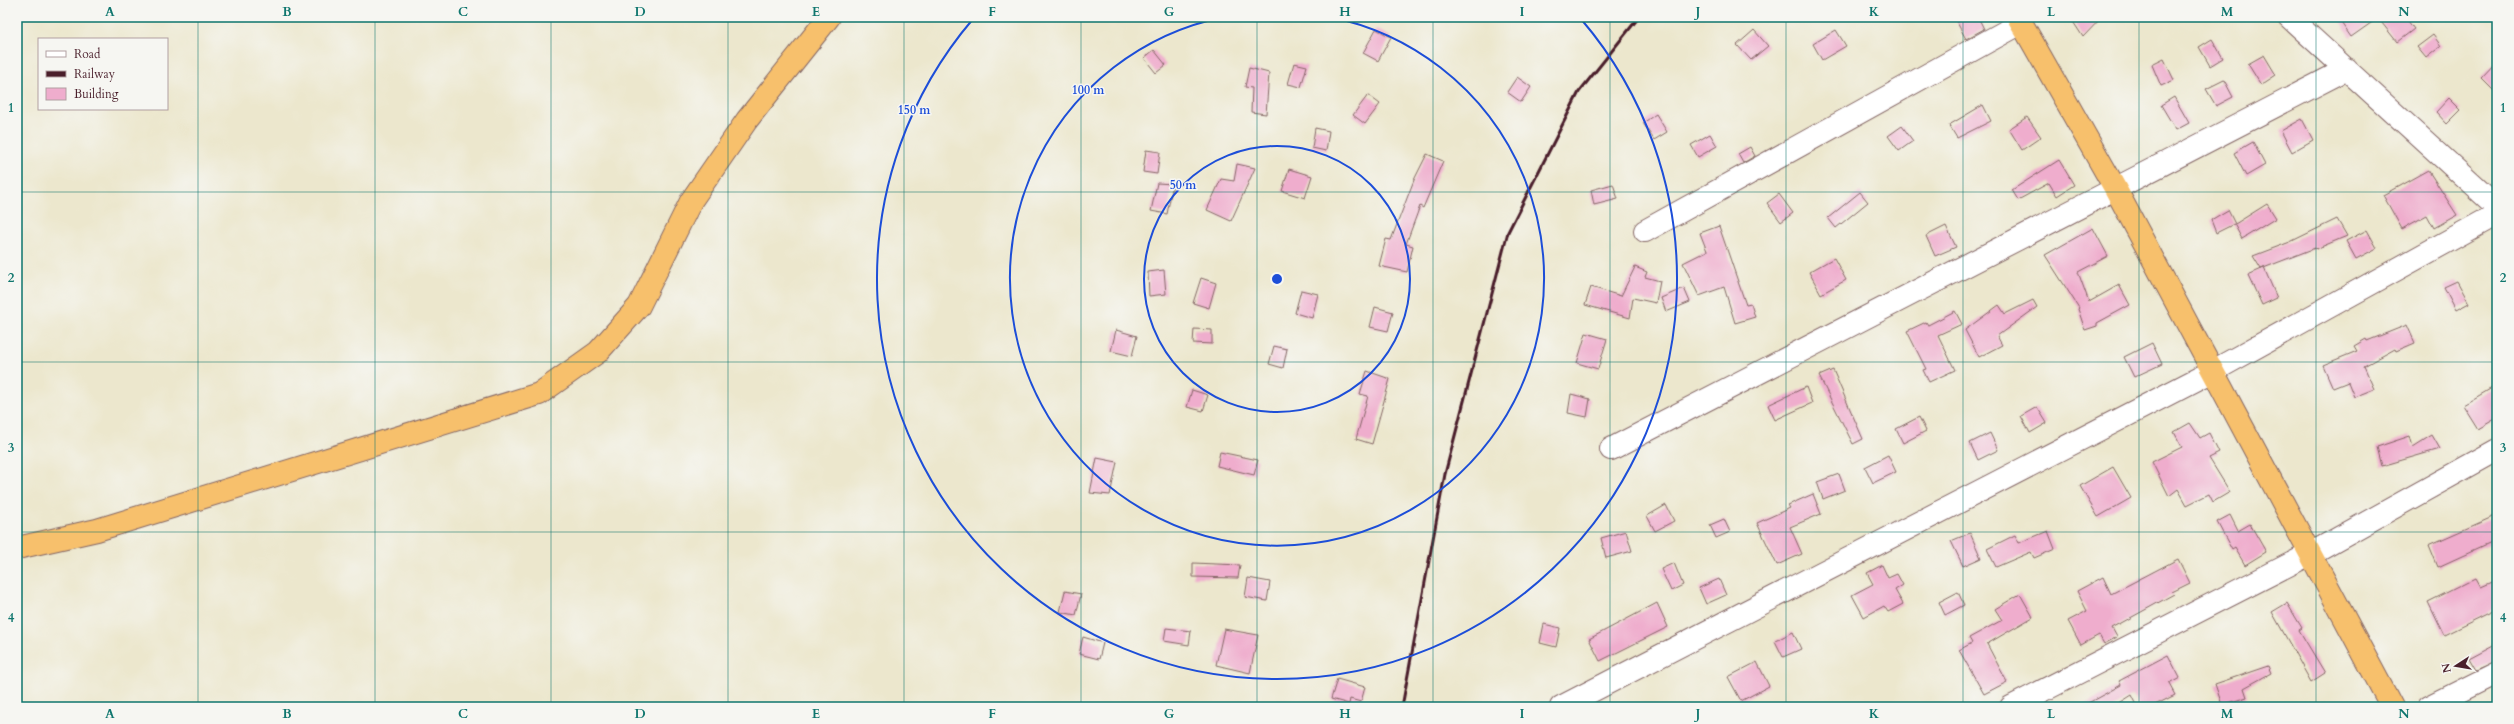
<svg xmlns="http://www.w3.org/2000/svg" width="2514" height="724" font-family="Cardo,serif">
<style>
.building{fill:#efadcd}
.lines{fill:none;stroke-linecap:round;stroke-linejoin:round}
.minor-casing{stroke:#836564;stroke-width:24}
.tertiary-casing{stroke:#836564;stroke-width:24}
.trunk-casing{stroke:#836564;stroke-width:24}
.minor{stroke:#fff;stroke-width:22}
.tertiary{stroke:#fff;stroke-width:22}
.trunk{stroke:#f7c06c;stroke-width:22}
.rail{stroke:#4a1f2b;stroke-width:3}
.grid{fill:none;stroke:#0f766e;stroke-width:1;stroke-opacity:0.55}
.ring{fill:none;stroke:#1d4ed8;stroke-width:2}
.centre{fill:#1d4ed8;stroke:#f6f6f2;stroke-width:2}
.ring-label{font-size:12px;text-anchor:middle;font-weight:bold;fill:#1d4ed8;stroke:#f6f6f2;stroke-width:3;stroke-linejoin:round;paint-order:stroke}
.neatline{fill:none;stroke:#0f766e;stroke-width:1.5}
.grid-label{font-size:13px;text-anchor:middle;font-weight:bold;fill:#0f766e}
</style>
<rect width="100%" height="100%" fill="#f6f6f2"/>
<filter id="ink" filterUnits="userSpaceOnUse"><feTurbulence type="fractalNoise" baseFrequency=".025" numOctaves="2"/><feDisplacementMap in="SourceGraphic" scale="8" xChannelSelector="R" yChannelSelector="G"/><feConvolveMatrix kernelMatrix="1 2 1 2 8 2 1 2 1" color-interpolation-filters="sRGB"/></filter>
<filter id="wash" filterUnits="userSpaceOnUse"><feTurbulence type="fractalNoise" baseFrequency=".012" numOctaves="4" result="noise"/><feDisplacementMap in="SourceGraphic" scale="16" xChannelSelector="R" yChannelSelector="G"/><feGaussianBlur stdDeviation="0.9" result="paint"/><feColorMatrix in="noise" values="0 0 0 0 0 0 0 0 0 0 0 0 0 0 0 0 0 1.4 0 .05"/><feComposite in="paint" operator="in"/></filter>
<g filter="url(#wash)">
<rect width="100%" height="100%" fill="#ece7cd"/>
<g id="blocks">
<!-- building -->
<path class="building" d="M1954,17H1978L1984,29L1966,39Z
M2070,17H2102L2083,37Z
M2337,17H2405L2414,29L2397,42L2378,18L2351,37Z
M1376,29L1391,37L1378,61L1363,53Z
M1754,30L1768,46L1751,60L1737,45Z
M1836,30L1846,46L1822,60L1813,44Z
M2433,35L2441,46L2426,58L2417,47Z
M2212,39L2223,58L2210,66L2199,47Z
M1154,50L1166,65L1156,73L1144,58Z
M2264,55L2276,75L2261,85L2248,64Z
M2164,59L2174,80L2161,86L2152,65Z
M2497,61V94L2481,78Z
M1294,63L1307,66L1301,87L1288,84Z
M1249,68L1269,73L1266,114L1251,112L1252,88L1245,87Z
M1517,77L1531,87L1521,102L1507,92Z
M2224,80L2233,97L2216,106L2206,89Z
M1368,95L1380,104L1365,124L1353,115Z
M2174,97L2189,123L2176,130L2161,105Z
M2449,98L2461,110L2447,124L2436,112Z
M1983,105L1991,121L1957,138L1949,125Z
M1656,114L1667,132L1654,140L1643,123Z
M2027,117L2041,137L2022,150L2009,129Z
M2302,119L2313,140L2292,152L2281,131Z
M1902,126L1913,141L1899,151L1888,136Z
M1315,128L1329,131L1326,151L1312,148Z
M1710,134L1717,146L1698,157L1691,145Z
M2253,142L2265,165L2246,176L2234,153Z
M1750,147L1755,156L1743,163L1738,154Z
M1146,150L1160,152L1157,174L1143,172Z
M1427,154L1443,161L1423,208L1420,206L1406,244L1413,246L1407,272L1379,266L1386,239L1391,240L1414,180Z
M2059,160L2074,185L2057,196L2049,183L2018,200L2012,190Z
M1237,164L1255,168L1231,221L1207,210L1221,179L1234,181Z
M1289,169L1312,176L1305,198L1282,191Z
M2428,170L2457,215L2434,228L2427,215L2402,229L2383,195Z
M1157,183L1173,184L1167,214L1151,211Z
M1613,184L1618,199L1594,205L1591,190Z
M1860,192L1868,202L1836,228L1828,218Z
M1779,194L1793,213L1781,222L1767,203Z
M2267,204L2276,218L2242,239L2234,224L2216,233L2211,220L2228,210L2235,224Z
M2337,219L2347,236L2316,249L2315,248L2261,269L2253,256L2290,242Z
M1719,226L1746,305L1751,304L1755,317L1735,323L1724,287L1699,296L1683,263L1707,251L1700,233Z
M1946,226L1956,247L1935,256L1926,236Z
M2093,228L2108,256L2078,272L2089,302L2119,285L2130,305L2097,323V326L2085,330L2078,309L2079,308L2045,255Z
M2367,230L2377,248L2356,259L2346,241Z
M1834,258L1846,280L1821,294L1809,272Z
M1635,267L1647,272L1645,277L1660,281L1656,303L1633,298L1630,318L1585,305L1591,287L1621,296Z
M2264,268L2277,298L2262,305L2248,275Z
M1164,270L1166,294L1149,296L1148,272Z
M1201,278L1216,283L1209,308L1193,303Z
M2457,281L2469,303L2456,310L2444,287Z
M1684,288L1690,302L1666,312L1661,298Z
M1301,290L1318,294L1312,318L1295,313Z
M2033,300L2037,307L1997,336L2002,345L1979,357L1965,330L1999,305L2005,314Z
M1375,307L1393,312L1388,331L1370,327Z
M1955,311L1962,324L1938,335L1955,370L1929,382L1923,370L1926,369L1907,331L1926,322L1928,325Z
M2407,325L2415,343L2396,351L2395,349L2364,366L2374,389L2354,397L2348,382L2333,388L2323,365L2357,351L2354,346L2366,339L2367,341Z
M1194,329L1212,330V344L1193,343Z
M1116,330L1137,336L1132,356L1111,351Z
M1586,333L1607,339L1598,369L1577,363Z
M2152,343L2162,364L2134,377L2124,357Z
M1274,346L1287,349L1283,368L1269,364Z
M1833,370L1863,439L1853,444L1819,376Z
M1367,371L1390,379L1372,444L1356,439L1368,396L1360,394Z
M2497,385V418L2478,429L2463,405Z
M1806,387L1812,403L1775,420L1768,405Z
M1192,390L1208,395L1203,411L1187,407Z
M1571,394L1590,399L1587,417L1568,413Z
M2037,407L2047,423L2030,433L2021,416Z
M1919,417L1926,431L1903,443L1896,429Z
M2190,423L2200,438L2209,433L2219,453L2209,458L2230,492L2213,502L2209,494L2187,505L2178,489L2169,496L2152,462L2182,447L2174,432Z
M1990,433L1998,450L1978,460L1970,443Z
M2432,435L2440,449L2382,466L2377,447L2410,436L2413,447Z
M1220,452L1258,460L1254,475L1217,466Z
M1888,455L1896,472L1873,483L1865,467Z
M1097,458L1117,462L1110,495L1090,493Z
M2113,467L2131,498L2098,517L2080,486Z
M1839,474L1845,490L1823,499L1817,482Z
M1813,494L1821,514L1790,527L1802,554L1777,565L1757,523L1790,508L1788,505Z
M1666,505L1674,521L1655,531L1647,516Z
M2230,515L2238,531L2250,524L2266,552L2245,565L2235,548L2232,550L2217,522Z
M2497,515V540L2438,567L2429,545Z
M1724,519L1730,532L1716,538L1710,525Z
M1626,531L1632,551L1606,558L1601,538Z
M2048,531L2055,549L2034,558L2031,552L1996,567L1987,549L2015,535L2019,543Z
M1970,533L1981,558L1963,566L1951,541Z
M2178,559L2190,583L2172,592L2174,594L2112,628L2117,637L2104,644L2099,635L2081,645L2068,621L2087,611L2077,591L2103,577L2111,594Z
M1193,563L1240,565L1238,578L1193,577Z
M1674,563L1683,585L1671,591L1661,569Z
M1882,565L1888,578L1897,574L1903,585L1895,590L1903,604L1888,612L1884,606L1864,617L1852,595L1873,584L1867,573Z
M1248,578L1270,582L1267,601L1245,597Z
M2476,578L2481,587L2497,580V609L2444,635L2428,602Z
M1719,579L1726,595L1706,604L1699,588Z
M1065,591L1081,594L1076,615L1060,612Z
M1958,592L1964,605L1945,615L1939,602Z
M2020,594L2033,617L1987,644L2007,682L1984,694L1959,650L1972,643L1969,638L2002,620L1995,609Z
M1657,603L1668,627L1600,661L1589,639Z
M2287,603L2302,628L2299,630L2325,673L2311,682L2272,612Z
M1544,624L1560,628L1556,647L1540,643Z
M1166,628L1191,631L1189,645L1164,641Z
M1224,629L1258,635L1250,673L1216,665Z
M1793,632L1801,649L1783,657L1775,641Z
M1083,637L1103,643L1099,659L1079,654Z
M2497,643V661L2476,670L2469,658Z
M2168,655L2180,678L2169,684L2175,695L2151,707H2138L2132,695L2113,707H2081L2121,685L2119,681Z
M1757,662L1769,686L1741,701L1728,677Z
M2268,666L2271,673L2244,688L2247,697L2222,705L2215,684Z
M1337,679L1365,687L1361,702L1350,699L1349,704L1331,699Z"/>
</g>
</g>
<g filter="url(#ink)">
<use href="#blocks" fill-opacity="0" stroke="#836564" stroke-width="1"/>
<g class="lines">
<!-- minor casing -->
<g class="minor-casing">
<path id="minor" d="M2289,17L2497,207
M1645,231L2021,23
M1611,449L2347,69
M1561,707L2213,371
M2011,707L2310,554L2497,450
M2429,707L2497,673"/>
</g>
<!-- tertiary casing -->
<g class="tertiary-casing">
<path id="tertiary" d="M2213,371L2497,214"/>
</g>
<!-- trunk casing -->
<g class="trunk-casing">
<path id="trunk" d="M2018,17L2115,188L2392,707
M17,548L97,530L539,394L598,352L639,306L691,201L747,120L829,17"/>
</g>
<!-- minor -->
<use href="#minor" class="minor"/>
<!-- tertiary -->
<use href="#tertiary" class="tertiary"/>
<!-- trunk -->
<use href="#trunk" class="trunk"/>
<!-- rail -->
<path class="rail" d="M1402,707L1445,474L1508,232L1579,92L1639,17"/>
</g>
</g>
<!-- grid -->
<path class="grid" d="M198,17V707M375,17V707M551,17V707M728,17V707M904,17V707M1081,17V707M1257,17V707M1433,17V707M1610,17V707M1786,17V707M1963,17V707M2139,17V707M2316,17V707M17,192H2497M17,362H2497M17,532H2497"/>
<!-- distance rings -->
<g class="ring">
<circle cx="1277" cy="279" r="133"/>
<path d="M1330 17A267 267 0 1 1 1224 17"/>
<path d="M1581 19A400 400 0 1 1 973 19"/>
</g>
<circle cx="1277" cy="279" r="6" class="centre"/>
<g class="ring-label">
<text x="1088" y="94">100 m</text>
<text x="914" y="114">150 m</text>
<text x="1183" y="189">50 m</text>
</g>
<!-- margin -->
<rect width="2514" height="724" fill="none" stroke="#f6f6f2" stroke-width="44"/>
<!-- legend -->
<rect x="38" y="38" width="130" height="72" fill="#f6f6f2" stroke="#b1a0a2"/>
<rect x="46" y="51" width="20" height="6" fill="#ffffff" stroke="#b1a0a2"/>
<text x="74" y="58" font-size="12" fill="#4a1f2b">Road</text>
<rect x="46" y="71" width="20" height="6" fill="#4a1f2b" stroke="#b1a0a2"/>
<text x="74" y="78" font-size="12" fill="#4a1f2b">Railway</text>
<rect x="46" y="88" width="20" height="12" fill="#efadcd" stroke="#b1a0a2"/>
<text x="74" y="98" font-size="12" fill="#4a1f2b">Building</text>
<!-- north arrow -->
<g transform="translate(2456 666) rotate(258)" stroke="#f6f6f2" stroke-width="3" paint-order="stroke">
<path d="M0-3L7 15L0 10L-7 15Z" fill="#4a1f2b"/>
<text y="-6" font-size="11" font-weight="bold" text-anchor="middle" fill="#4a1f2b">N</text>
</g>
<rect x="22" y="22" width="2470" height="680" class="neatline"/>
<g class="grid-label">
<text x="110" y="16">A</text>
<text x="287" y="16">B</text>
<text x="463" y="16">C</text>
<text x="640" y="16">D</text>
<text x="816" y="16">E</text>
<text x="992" y="16">F</text>
<text x="1169" y="16">G</text>
<text x="1345" y="16">H</text>
<text x="1522" y="16">I</text>
<text x="1698" y="16">J</text>
<text x="1874" y="16">K</text>
<text x="2051" y="16">L</text>
<text x="2227" y="16">M</text>
<text x="2404" y="16">N</text>
<text x="11" y="112">1</text>
<text x="2503" y="112">1</text>
<text x="11" y="282">2</text>
<text x="2503" y="282">2</text>
<text x="11" y="452">3</text>
<text x="2503" y="452">3</text>
<text x="11" y="622">4</text>
<text x="2503" y="622">4</text>
<text x="110" y="718">A</text>
<text x="287" y="718">B</text>
<text x="463" y="718">C</text>
<text x="640" y="718">D</text>
<text x="816" y="718">E</text>
<text x="992" y="718">F</text>
<text x="1169" y="718">G</text>
<text x="1345" y="718">H</text>
<text x="1522" y="718">I</text>
<text x="1698" y="718">J</text>
<text x="1874" y="718">K</text>
<text x="2051" y="718">L</text>
<text x="2227" y="718">M</text>
<text x="2404" y="718">N</text>
</g>
</svg>
